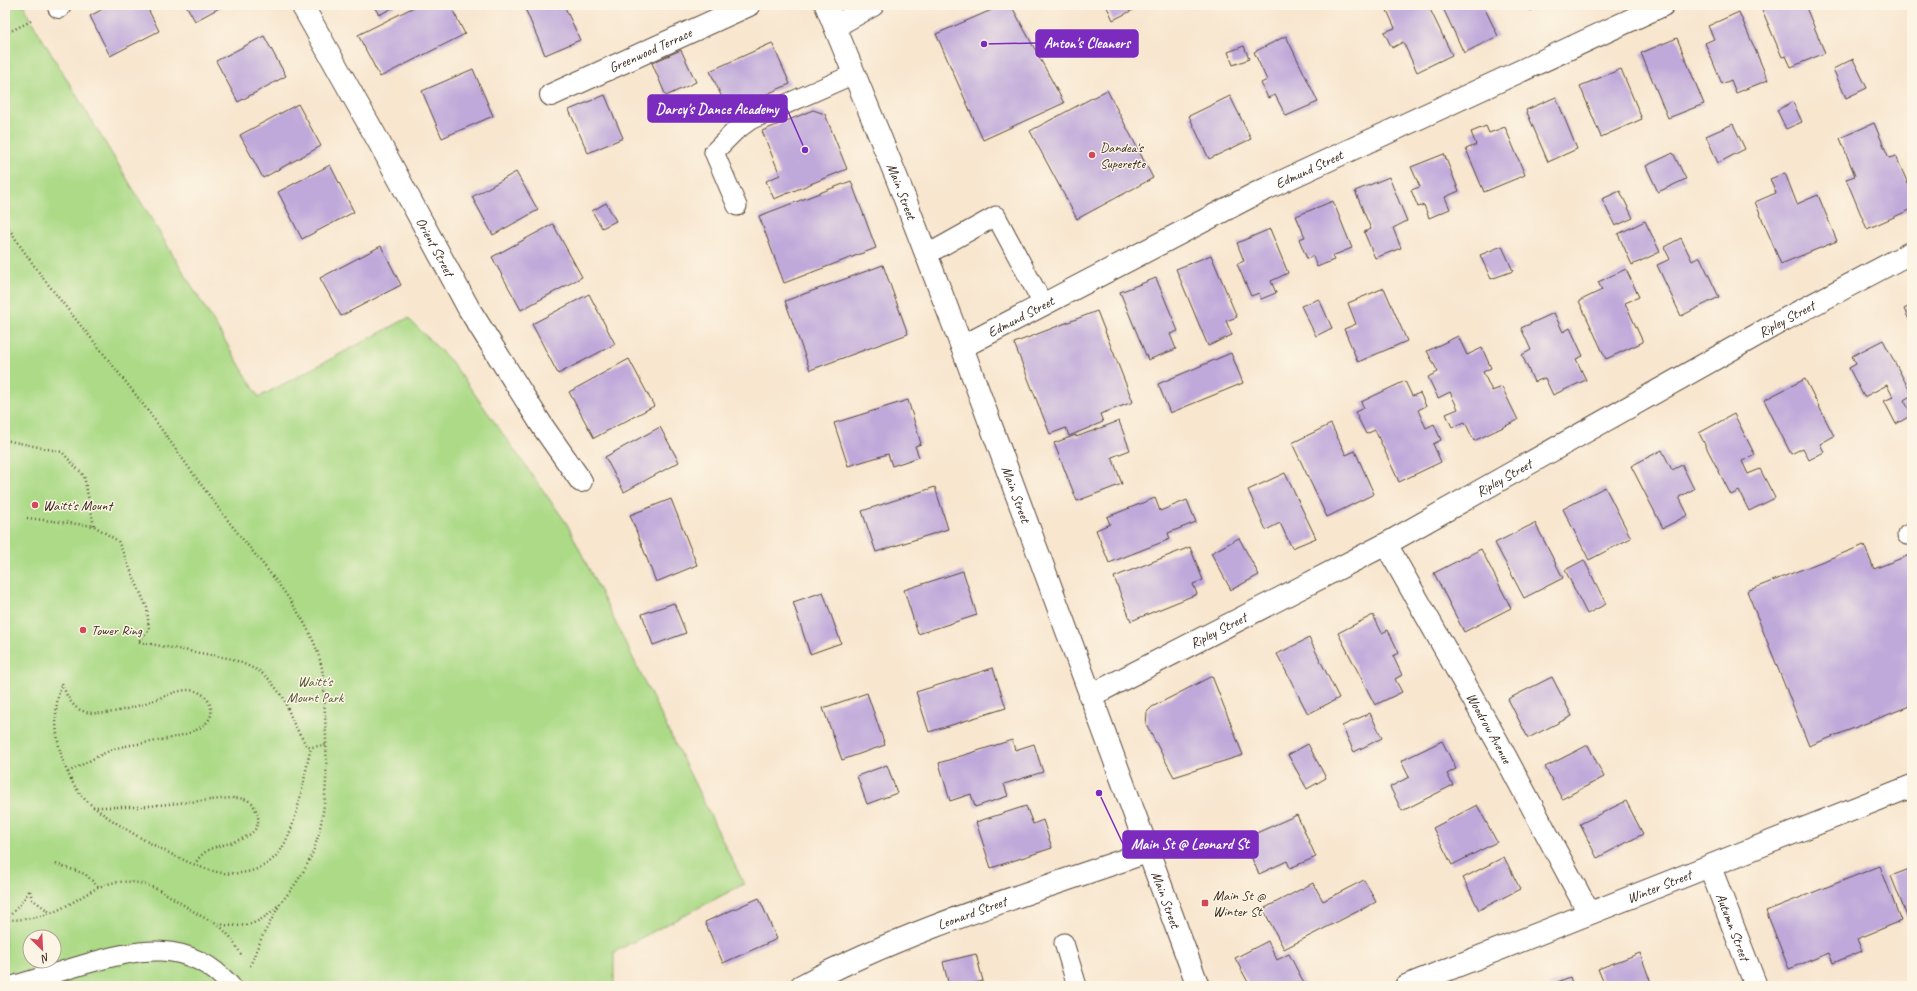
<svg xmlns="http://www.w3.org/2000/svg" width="1917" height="991" font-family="Caveat,sans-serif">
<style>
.green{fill:#acda87;stroke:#748252;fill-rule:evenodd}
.building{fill:#bfa9da}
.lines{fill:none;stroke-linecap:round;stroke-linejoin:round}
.lane-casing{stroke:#574639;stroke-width:21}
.street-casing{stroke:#574639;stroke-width:24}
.secondary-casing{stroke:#574639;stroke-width:24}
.primary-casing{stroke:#574639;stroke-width:24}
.path{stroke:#574639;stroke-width:2.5;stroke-dasharray:1 3;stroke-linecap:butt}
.lane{stroke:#fff;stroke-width:19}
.street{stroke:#fff;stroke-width:22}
.secondary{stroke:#fff;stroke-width:22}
.primary{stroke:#fff;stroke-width:22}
.poi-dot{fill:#d1495b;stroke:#fcf5e5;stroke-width:1.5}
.labels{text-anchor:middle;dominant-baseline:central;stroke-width:3;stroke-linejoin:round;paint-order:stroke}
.street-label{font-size:14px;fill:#3b2a1e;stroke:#fcf5e5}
.poi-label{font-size:14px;fill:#3b2a1e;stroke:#fcf5e5;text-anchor:start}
.park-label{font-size:14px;fill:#575638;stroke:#fcf5e5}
.leader{fill:none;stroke:#7b2cbf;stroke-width:1.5}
.callout-dot{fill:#7b2cbf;stroke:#fcf5e5;stroke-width:1.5}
.callout{fill:#7b2cbf;stroke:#7b2cbf;stroke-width:1.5}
.callout-label{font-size:15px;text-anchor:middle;font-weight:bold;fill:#fff}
</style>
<rect width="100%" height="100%" fill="#fcf5e5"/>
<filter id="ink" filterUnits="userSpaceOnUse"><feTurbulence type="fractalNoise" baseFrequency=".025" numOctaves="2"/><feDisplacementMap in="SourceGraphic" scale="8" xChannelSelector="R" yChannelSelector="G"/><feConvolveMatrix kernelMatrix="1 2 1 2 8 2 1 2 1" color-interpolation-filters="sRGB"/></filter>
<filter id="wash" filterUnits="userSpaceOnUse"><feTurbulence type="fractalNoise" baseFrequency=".012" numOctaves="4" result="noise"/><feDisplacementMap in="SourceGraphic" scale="16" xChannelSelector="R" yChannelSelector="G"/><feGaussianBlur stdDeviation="0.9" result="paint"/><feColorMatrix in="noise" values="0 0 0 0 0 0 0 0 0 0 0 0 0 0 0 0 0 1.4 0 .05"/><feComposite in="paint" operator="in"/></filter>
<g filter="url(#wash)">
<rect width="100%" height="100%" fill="#f8e6cf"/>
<!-- green -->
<path class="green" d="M5,5H25L26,12L259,397L408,318L451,361L567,524L744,884L614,952V986H5ZM30,937H54V961H30Z"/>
<g id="blocks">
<!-- building -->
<path class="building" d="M110,5H146L159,31L110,56L90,16Z
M186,5H225L195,21Z
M373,5H398L379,15Z
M418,5H450L465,34L380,77L358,35Z
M527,5H564L580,40L545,55L524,6Z
M1003,5H1011L1064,103L983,140L936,34Z
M1106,5H1138L1139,7L1113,20Z
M1393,5H1428L1452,55L1417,72L1403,42L1392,48L1384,32L1395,28L1386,8Z
M1483,5L1498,36L1464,53L1442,6Z
M1527,5H1542L1530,11Z
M1760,5H1805L1825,53L1791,67L1786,56L1782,57Z
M1905,5H1912V19Z
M1739,12L1768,80L1736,93L1731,80L1722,84L1705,43L1714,39L1708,26Z
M264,36L286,76L238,102L216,61Z
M1286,36L1318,102L1286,116L1275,95L1268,98L1261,83L1267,80L1254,52Z
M1677,38L1704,104L1668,118L1641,53Z
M772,43L790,84L728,111L710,71Z
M1244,46L1249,59L1233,65L1228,52Z
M681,50L696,82L666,96L652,63Z
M1853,59L1867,88L1846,98L1833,69Z
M473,69L493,116L442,138L422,91Z
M1621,69L1642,119L1601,137L1580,86Z
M1107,90L1153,178L1077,219L1030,131Z
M605,95L623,138L588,153L569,110Z
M1230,96L1251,139L1209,159L1189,116Z
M1556,97L1577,149L1548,162L1526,110Z
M1793,102L1802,122L1786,129L1777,110Z
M298,104L321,146L263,178L240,135Z
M813,110L825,114L847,169L774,199L766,181L780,175L762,131Z
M1874,123L1889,158L1896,156L1912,193V209L1867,229L1846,179L1855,176L1840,138Z
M1733,124L1745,149L1718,163L1706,136Z
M1486,126L1489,133L1505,127L1525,175L1484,192L1466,149L1476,145L1471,132Z
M1673,153L1686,179L1658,192L1646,166Z
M1444,154L1459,191L1445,197L1450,209L1429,218L1424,205L1418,207L1411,190L1420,187L1411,167Z
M330,165L354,212L302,239L278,192Z
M516,172L538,210L493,235L472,197Z
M1785,173L1797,204L1818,195L1837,241L1781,264L1755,202L1776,193L1770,179Z
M1389,177L1407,221L1393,228L1401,248L1375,258L1364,232L1371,229L1355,191Z
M851,181L876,248L784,283L759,216Z
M1620,191L1633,218L1615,226L1602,199Z
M1333,201L1352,248L1332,256L1334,260L1317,267L1313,256L1307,259L1299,239L1305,237L1296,216Z
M606,203L616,221L602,228L592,211Z
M1645,221L1660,252L1632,265L1618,234Z
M553,224L582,277L521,310L492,257Z
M1270,229L1288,273L1271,281L1276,293L1261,299L1259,293L1251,296L1237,264L1244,261L1237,243Z
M1681,238L1692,261L1700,257L1719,297L1681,316L1657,265L1670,259L1664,247Z
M381,246L401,285L341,316L320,278Z
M1502,246L1513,271L1491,279L1480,255Z
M1211,255L1237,317L1226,321L1232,335L1208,346L1176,269Z
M883,265L908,334L810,370L785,301Z
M1626,269L1639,297L1625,303L1643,342L1606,359L1579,301L1602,290L1598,282Z
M1156,278L1178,331L1170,334L1176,349L1148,360L1120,292Z
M1384,288L1407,341L1358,362L1344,329L1356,324L1348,303Z
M589,294L615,344L558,374L532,324Z
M1319,299L1332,328L1316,336L1301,306Z
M1912,305V326L1904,309Z
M1097,311L1133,402L1100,414L1103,422L1069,436L1066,428L1050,434L1014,343Z
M1554,313L1563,332L1570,328L1583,356L1576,359L1586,380L1553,395L1545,378L1534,382L1522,355L1531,350L1521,328Z
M1458,336L1467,355L1482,348L1491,368L1483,372L1492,391L1502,387L1518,420L1474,441L1465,422L1452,427L1446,414L1458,409L1450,392L1438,398L1428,377L1438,372L1427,351Z
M1883,340L1912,395L1904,400L1912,415L1896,424L1884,401L1893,397L1887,385L1864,397L1849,368L1856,364L1852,356Z
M1231,353L1243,383L1170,413L1158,384Z
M629,359L654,406L594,438L569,392Z
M1805,379L1834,436L1820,444L1824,452L1809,460L1803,448L1791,454L1764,400Z
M1405,381L1412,396L1420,393L1426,406L1418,410L1426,428L1434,424L1441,440L1433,444L1441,462L1399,482L1375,430L1366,434L1355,412L1364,408L1361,402Z
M908,400L921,444L915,446L919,457L892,466L888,454L848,466L834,423Z
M1734,414L1755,455L1742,461L1748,474L1760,469L1775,498L1749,511L1739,491L1731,495L1699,433Z
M1119,421L1130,450L1112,457L1122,484L1077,501L1054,443L1076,435V437Z
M1331,424L1346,455L1355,451L1374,494L1327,517L1292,443Z
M660,427L679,462L624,492L605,457Z
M1662,450L1672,470L1682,465L1694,489L1679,497L1688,515L1663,528L1631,466Z
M1285,473L1316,538L1292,548L1280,523L1266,530L1248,490Z
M935,487L948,529L876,552L862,511Z
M1605,487L1631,538L1589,560L1563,509Z
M1155,498L1160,511L1187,500L1196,522L1168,533L1170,539L1109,563L1096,530L1110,524L1107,517Z
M671,499L697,565L656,582L630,515Z
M1535,523L1563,578L1524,598L1495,543Z
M1239,538L1259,575L1231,590L1211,553Z
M1864,545L1874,569L1912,554V705L1809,746L1747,591Z
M1190,547L1203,580L1193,584L1197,594L1131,621L1114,577Z
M1481,549L1511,608L1464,632L1434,573Z
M1584,560L1606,604L1587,614L1565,570Z
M963,571L977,615L918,634L904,590Z
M823,592L841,643L810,654L793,602Z
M674,603L686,633L653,645L642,614Z
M1373,615L1382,633L1388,630L1399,653L1393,656L1402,675L1395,679L1402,692L1375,705L1338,633Z
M1309,638L1339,698L1308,714L1277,654Z
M993,668L1006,708L929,732L916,692Z
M1212,676L1243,755L1174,777L1146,724L1147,712L1152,707Z
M1552,677L1572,716L1528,738L1508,699Z
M867,693L885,745L842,760L823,708Z
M1370,713L1382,738L1354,752L1342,726Z
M1012,740L1015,750L1034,744L1043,772L1004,784L1008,796L975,807L971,794L950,801L939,763Z
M1442,741L1456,769L1447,774L1453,785L1402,811L1390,787L1409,777L1401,761Z
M1308,744L1326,778L1307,789L1288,755Z
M1588,745L1604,777L1562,799L1545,767Z
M887,765L897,793L867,804L857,776Z
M1626,801L1643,834L1597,858L1580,824Z
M1477,805L1497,842L1452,865L1433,828Z
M1026,806L1033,824L1043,820L1052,848L991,868L976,822Z
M1297,815L1316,857L1290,868L1287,861L1259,874L1243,839Z
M1504,857L1520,889L1479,910L1463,878Z
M1880,866L1901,921L1857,939L1862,951L1833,963L1829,953L1789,969L1766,911Z
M1912,868V929L1891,876Z
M1364,880L1376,902L1284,949L1263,909L1313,883L1323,901Z
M759,898L777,939L723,963L705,922Z
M1268,941L1277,960L1289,954L1305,985L1250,986L1235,958Z
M1640,953L1652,986H1605L1598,969Z
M976,954L983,981L963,986H949L943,962Z
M1570,977L1573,986H1547Z"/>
</g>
</g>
<g filter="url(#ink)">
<use href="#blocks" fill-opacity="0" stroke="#574639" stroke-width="1"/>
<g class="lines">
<!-- lane casing -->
<g class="lane-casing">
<path id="lane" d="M737,206L714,152L735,131L750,120L854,74
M926,255L996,216L1043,304
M1907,535L1912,533
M1064,943L1077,986
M12,986C35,979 59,972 82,965C137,949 188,937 231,986"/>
</g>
<!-- street casing -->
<g class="street-casing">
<g id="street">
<path d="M59,5V7"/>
<path id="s1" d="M302,5L380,144L469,309L543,427L581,481"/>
<path d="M835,26L873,5"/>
<path id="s2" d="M551,95L749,5"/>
<path id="s3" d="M962,347L1255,194L1663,5"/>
<path id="s4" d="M1386,544L1497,741L1589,913"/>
<path id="s5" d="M1090,696L1386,544L1778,323L1912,252"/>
<path id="s6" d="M1710,867L1756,986"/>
<path id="s7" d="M801,986C910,928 1031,893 1147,852"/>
</g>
</g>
<!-- secondary casing -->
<g class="secondary-casing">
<g id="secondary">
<path id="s8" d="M1406,986C1575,919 1744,853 1912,786"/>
</g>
</g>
<!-- primary casing -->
<g class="primary-casing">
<g id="primary">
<path id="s9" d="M826,5L896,176L962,347L1198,986"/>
</g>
</g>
<!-- path -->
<path class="path" d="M5,34L33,20
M5,222C38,277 82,325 121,376C158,422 190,471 226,518C257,559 306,609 320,660C325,677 324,696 325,714C327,758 329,803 315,846C308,870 276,918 250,924C196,937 175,877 118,882C97,884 82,898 64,907C46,917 25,920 5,920
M5,440L62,452L84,476L94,526
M27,518L94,526L118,541L147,608L149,630L139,641
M139,642L233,659L259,671L268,678L283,697L294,724L306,745L311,747L326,745
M68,772C84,764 100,754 117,748C136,742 215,739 211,710C211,703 206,696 200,693C189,686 173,693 162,697C141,705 98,722 77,708C69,702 65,692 62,683C49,717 58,766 81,795C101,819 192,870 223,873C241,875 261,871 274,858C296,838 304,776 311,747
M93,807H138L231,798C238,798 246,798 252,803C255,807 257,813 258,817C261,840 224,843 210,849C203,853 199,857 195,864
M56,864L85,874L99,887
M30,891L32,899L51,913
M6,920L23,901L29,890
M219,925L232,939L242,956
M250,966L261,939L281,902"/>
<!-- lane -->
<use href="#lane" class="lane"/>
<!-- street -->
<use href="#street" class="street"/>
<!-- secondary -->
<use href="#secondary" class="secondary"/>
<!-- primary -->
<use href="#primary" class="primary"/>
</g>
</g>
<!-- markers -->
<g class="poi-dot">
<circle cx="1092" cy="155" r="4"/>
<circle cx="35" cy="505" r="4"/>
<circle cx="83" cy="630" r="4"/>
<rect x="1201" y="899" width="8" height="8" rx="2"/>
</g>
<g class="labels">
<!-- street labels -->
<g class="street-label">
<text stroke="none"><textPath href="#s2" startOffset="109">Greenwood Terrace</textPath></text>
<text stroke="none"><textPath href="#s3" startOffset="390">Edmund Street</textPath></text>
<text stroke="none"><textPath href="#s9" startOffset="201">Main Street</textPath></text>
<text stroke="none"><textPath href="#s1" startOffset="276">Orient Street</textPath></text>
<text stroke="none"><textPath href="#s3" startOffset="66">Edmund Street</textPath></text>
<text stroke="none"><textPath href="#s5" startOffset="792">Ripley Street</textPath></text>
<text stroke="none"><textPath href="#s5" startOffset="468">Ripley Street</textPath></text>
<text stroke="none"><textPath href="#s9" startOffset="525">Main Street</textPath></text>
<text stroke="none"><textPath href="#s5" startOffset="144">Ripley Street</textPath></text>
<text stroke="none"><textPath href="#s4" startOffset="211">Woodrow Avenue</textPath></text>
<text stroke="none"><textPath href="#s8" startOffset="272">Winter Street</textPath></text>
<text stroke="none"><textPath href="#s9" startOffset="957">Main Street</textPath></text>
<text stroke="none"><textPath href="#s7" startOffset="186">Leonard Street</textPath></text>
<text stroke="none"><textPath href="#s6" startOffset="64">Autumn Street</textPath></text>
</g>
<!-- poi labels -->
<g class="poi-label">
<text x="1100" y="147">Dandea's<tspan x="1100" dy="16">Superette</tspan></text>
<text x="43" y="505">Waitt's Mount</text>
<text x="91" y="630">Tower Ring</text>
<text x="1213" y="895">Main St @<tspan x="1213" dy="16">Winter St</tspan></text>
</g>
<!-- park labels -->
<g class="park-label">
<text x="315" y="681">Waitt's<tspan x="315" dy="16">Mount Park</tspan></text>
</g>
</g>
<!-- callouts -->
<path class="leader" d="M984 44L1036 43M805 150L787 109M1099 793L1123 844"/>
<g class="callout-dot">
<circle cx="984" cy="44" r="4"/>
<circle cx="805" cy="150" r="4"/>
<circle cx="1099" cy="793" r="4"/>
</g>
<g class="callout">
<rect x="1036" y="30" width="102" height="27" rx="4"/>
<rect x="648" y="95" width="139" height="27" rx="4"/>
<rect x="1123" y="831" width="135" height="27" rx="4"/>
</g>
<g class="callout-label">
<text x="1087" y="48">Anton's Cleaners</text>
<text x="717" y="114">Darcy's Dance Academy</text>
<text x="1190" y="849">Main St @ Leonard St</text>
</g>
<!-- margin -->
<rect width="1917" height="991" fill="none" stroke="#fcf5e5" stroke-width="20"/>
<!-- north arrow -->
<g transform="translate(42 949) rotate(156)"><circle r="19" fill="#fcf5e5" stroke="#afa495"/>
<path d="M0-3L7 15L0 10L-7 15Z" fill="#d1495b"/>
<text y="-6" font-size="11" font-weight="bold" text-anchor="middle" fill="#3b2a1e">N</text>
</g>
</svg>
